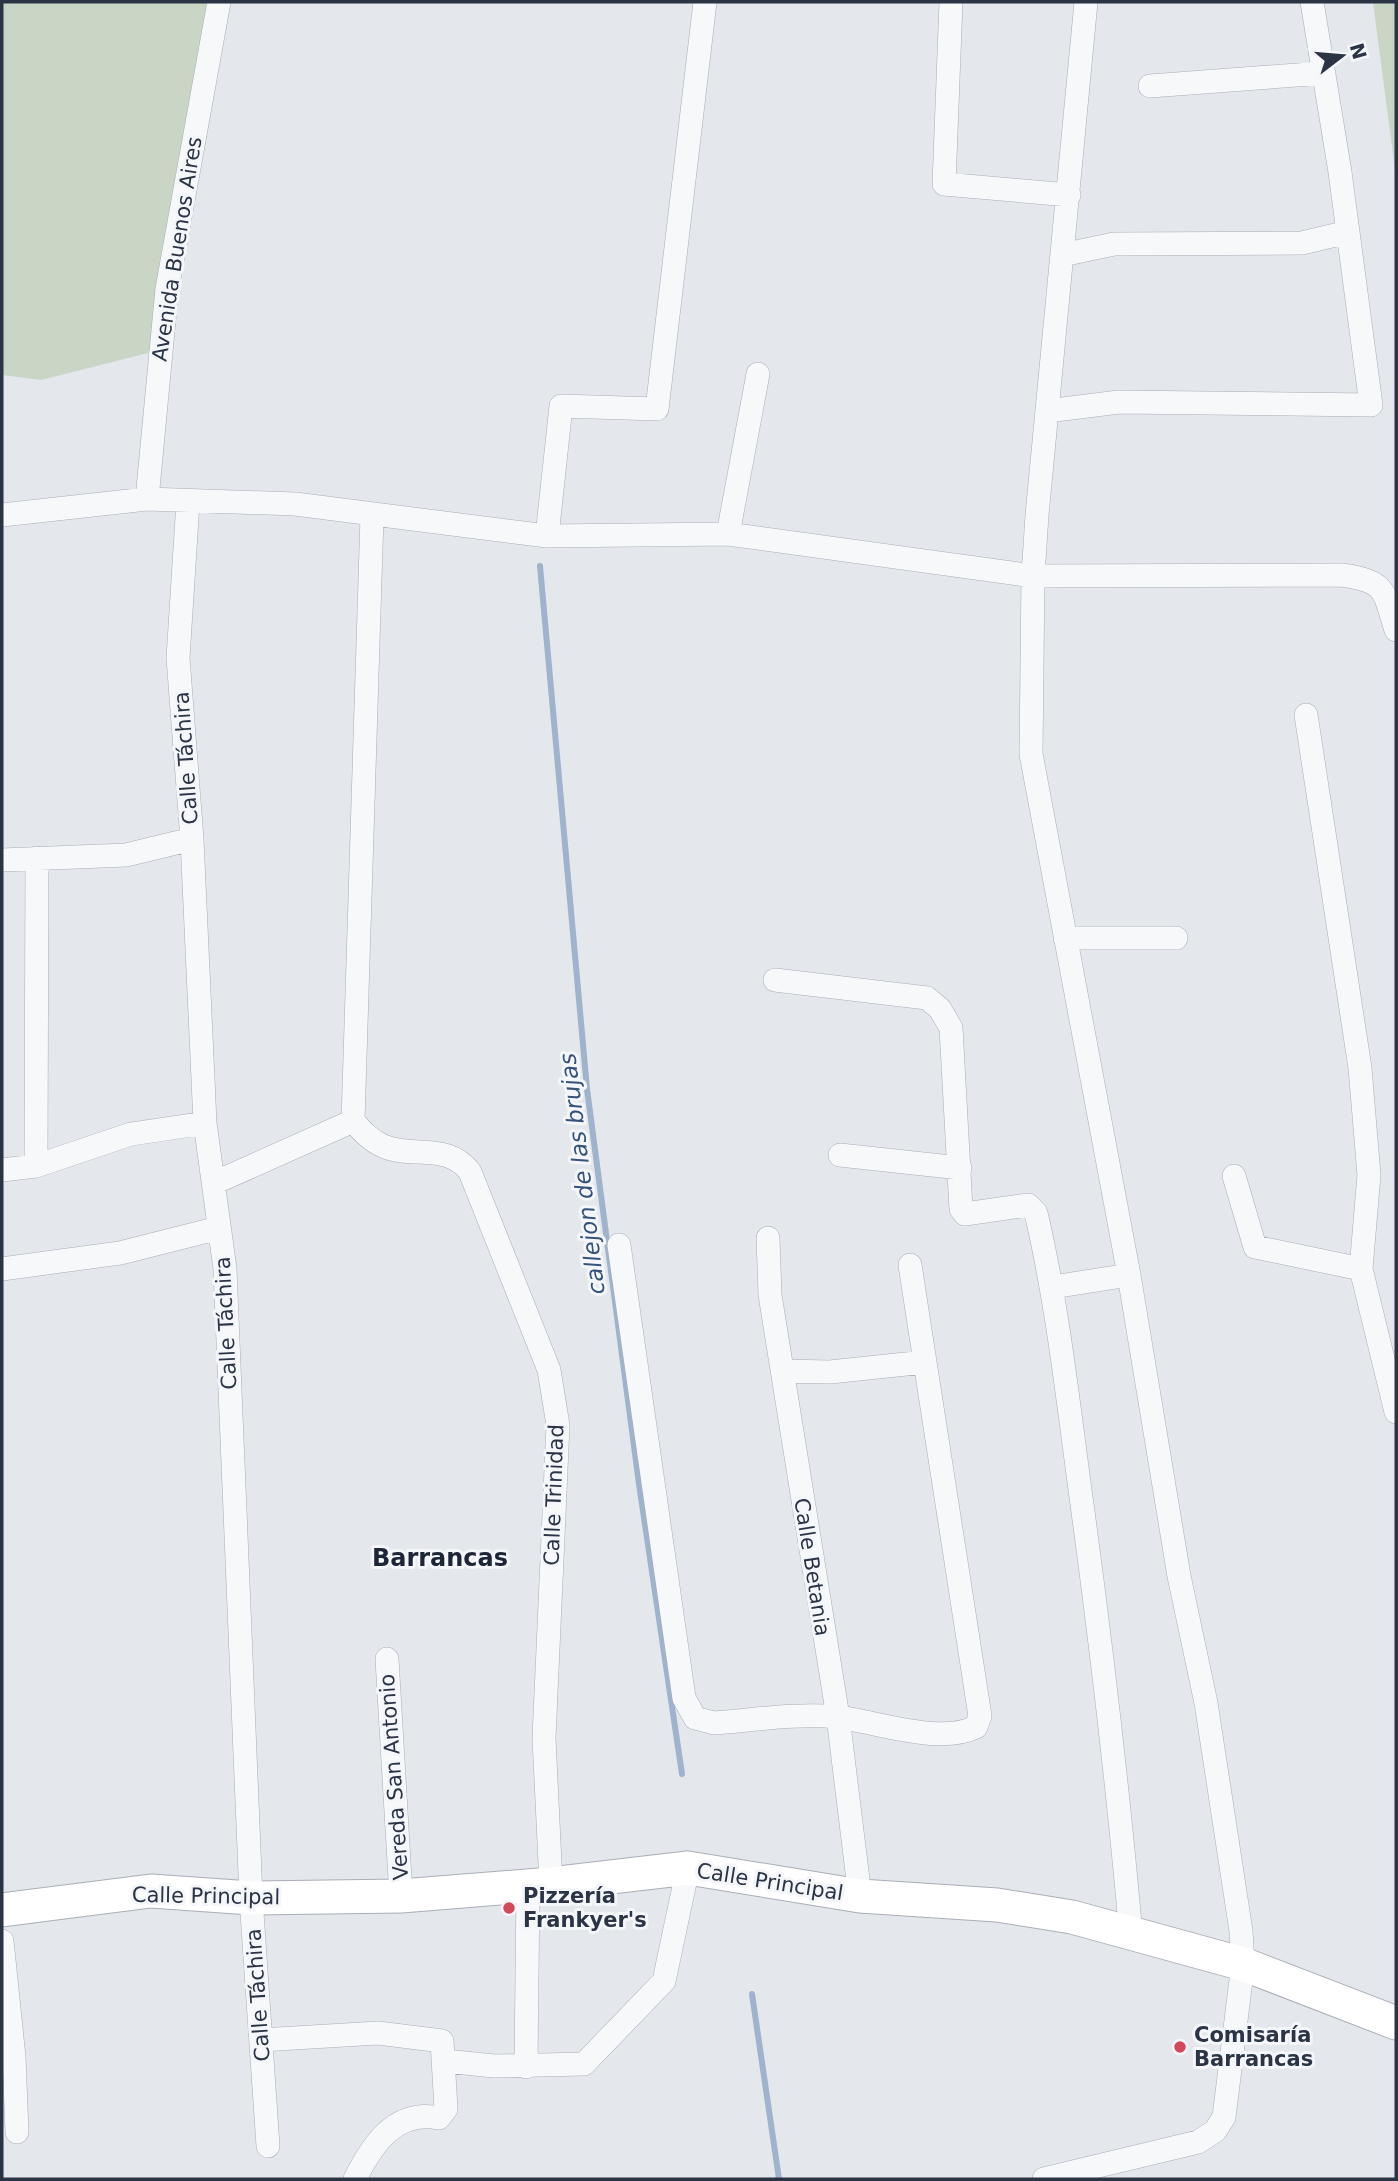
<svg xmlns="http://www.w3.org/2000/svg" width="1398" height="2181" font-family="'DejaVu Sans',sans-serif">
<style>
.green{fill:#c9d6c5}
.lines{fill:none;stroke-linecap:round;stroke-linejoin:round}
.stream{stroke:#9fb4cc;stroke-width:6}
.street-casing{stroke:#a9aeb7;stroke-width:24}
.secondary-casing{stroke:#a9aeb7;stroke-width:35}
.street{stroke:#f7f8fa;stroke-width:23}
.secondary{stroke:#fff;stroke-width:33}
.poi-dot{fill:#d1495b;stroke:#f4f6f9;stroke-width:2.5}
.labels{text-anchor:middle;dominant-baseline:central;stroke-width:6;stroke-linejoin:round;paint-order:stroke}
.street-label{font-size:21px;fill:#2b3445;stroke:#f4f6f9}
.poi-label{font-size:21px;font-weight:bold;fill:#2b3445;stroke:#f4f6f9;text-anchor:start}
.water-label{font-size:23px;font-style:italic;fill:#34527a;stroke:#f4f6f9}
.quarter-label{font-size:24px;font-weight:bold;fill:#1d2536;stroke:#f4f6f9}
</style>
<rect width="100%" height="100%" fill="#e4e7ec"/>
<!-- green -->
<path class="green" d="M2,2H219L160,350L41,380L2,375Z
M1373,2H1396V176L1394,162Z"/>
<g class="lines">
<!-- stream -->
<path class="stream" d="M540,566L587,1089L639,1484L682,1774
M752,1994L779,2179"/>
<!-- street casing -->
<g class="street-casing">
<path id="street" d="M951,2L944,184L1069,195
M1150,86L1324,73
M1062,255L1114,244L1302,243L1348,232
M1047,411L1119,402L1371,405L1340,172L1312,2
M147,499L167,289L219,2
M188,502L178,658L192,839L205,1123L225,1269L251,1898L268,2146
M2,515L147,499L295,504L547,536L728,534L1033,576L1341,575C1387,581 1383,590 1396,630
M728,534L758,374
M547,536L561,406L657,409L705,2
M1306,715L1360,1068L1369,1175L1361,1269
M2,860L126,855L192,839
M1065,938H1176
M775,980L927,998L940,1009L951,1028L961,1209L965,1214L1028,1205L1036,1213C1058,1307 1068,1402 1081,1497C1101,1643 1118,1788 1131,1935
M353,1121C362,1131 370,1140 383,1146C412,1159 448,1142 470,1172L549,1370L558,1425L544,1738L551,1884
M840,1155L960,1168
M36,1166L37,858
M2,1170L36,1166L131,1134L205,1123
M1234,1176L1255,1247L1361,1269L1396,1412
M214,1183L353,1121L372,516
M768,1238L770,1295L838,1717L860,1896
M619,1245L684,1698L695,1718L714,1723C754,1720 798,1713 838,1717C877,1722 940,1745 976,1727L980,1716L925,1362L830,1372L782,1371
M910,1265L925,1362
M2,1269L120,1253L219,1228
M1053,1287L1129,1275
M387,1659L401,1896
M2,1941L14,2057L17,2132
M261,2040L378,2033L442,2041L446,2109L439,2118C395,2109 372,2145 355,2179
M445,2061L494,2066L584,2064L664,1981L688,1868
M526,2067L528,1886
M1044,2179L1198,2142L1215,2131L1224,2117L1243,1964L1241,1931L1206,1703L1179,1576L1129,1275L1031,754L1033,576L1037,515L1086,2"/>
</g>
<!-- secondary casing -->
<g class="secondary-casing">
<path id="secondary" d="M2,1910L151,1891L251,1898L401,1896L551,1884L688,1868L860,1896L997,1905L1072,1917L1243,1964L1396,2023"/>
</g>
<!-- street -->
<use href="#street" class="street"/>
<!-- secondary -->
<use href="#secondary" class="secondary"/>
</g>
<!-- markers -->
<g class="poi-dot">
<circle cx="509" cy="1908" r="7"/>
<circle cx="1180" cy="2047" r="7"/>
</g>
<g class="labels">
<!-- street labels -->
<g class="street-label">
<text transform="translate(177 249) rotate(-81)">Avenida Buenos Aires</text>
<text transform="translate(186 758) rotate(-94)">Calle Táchira</text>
<text transform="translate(226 1323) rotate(-93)">Calle Táchira</text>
<text transform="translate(554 1495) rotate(-88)">Calle Trinidad</text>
<text transform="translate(812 1567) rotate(81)">Calle Betania</text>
<text transform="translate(394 1777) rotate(-94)">Vereda San Antonio</text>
<text transform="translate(770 1882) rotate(9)">Calle Principal</text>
<text transform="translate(206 1896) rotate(1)">Calle Principal</text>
<text transform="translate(258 1995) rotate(-94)">Calle Táchira</text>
</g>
<!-- poi labels -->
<g class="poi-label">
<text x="523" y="1896">Pizzería<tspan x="523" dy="24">Frankyer's</tspan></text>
<text x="1194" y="2035">Comisaría<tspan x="1194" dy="24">Barrancas</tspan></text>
</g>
<!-- water labels -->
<g class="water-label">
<text transform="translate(582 1174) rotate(-97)">callejon de las brujas</text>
</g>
<!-- quarter labels -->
<g class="quarter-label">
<text x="440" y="1558">Barrancas</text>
</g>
</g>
<!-- border -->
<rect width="1398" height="2181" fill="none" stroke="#2b3445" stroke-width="7"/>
<!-- north arrow -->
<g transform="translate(1342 56) rotate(74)" stroke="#f4f6f9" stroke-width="5" paint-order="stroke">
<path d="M0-5L12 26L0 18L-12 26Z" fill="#2b3445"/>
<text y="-10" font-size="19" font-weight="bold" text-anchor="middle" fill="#2b3445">N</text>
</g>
</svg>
